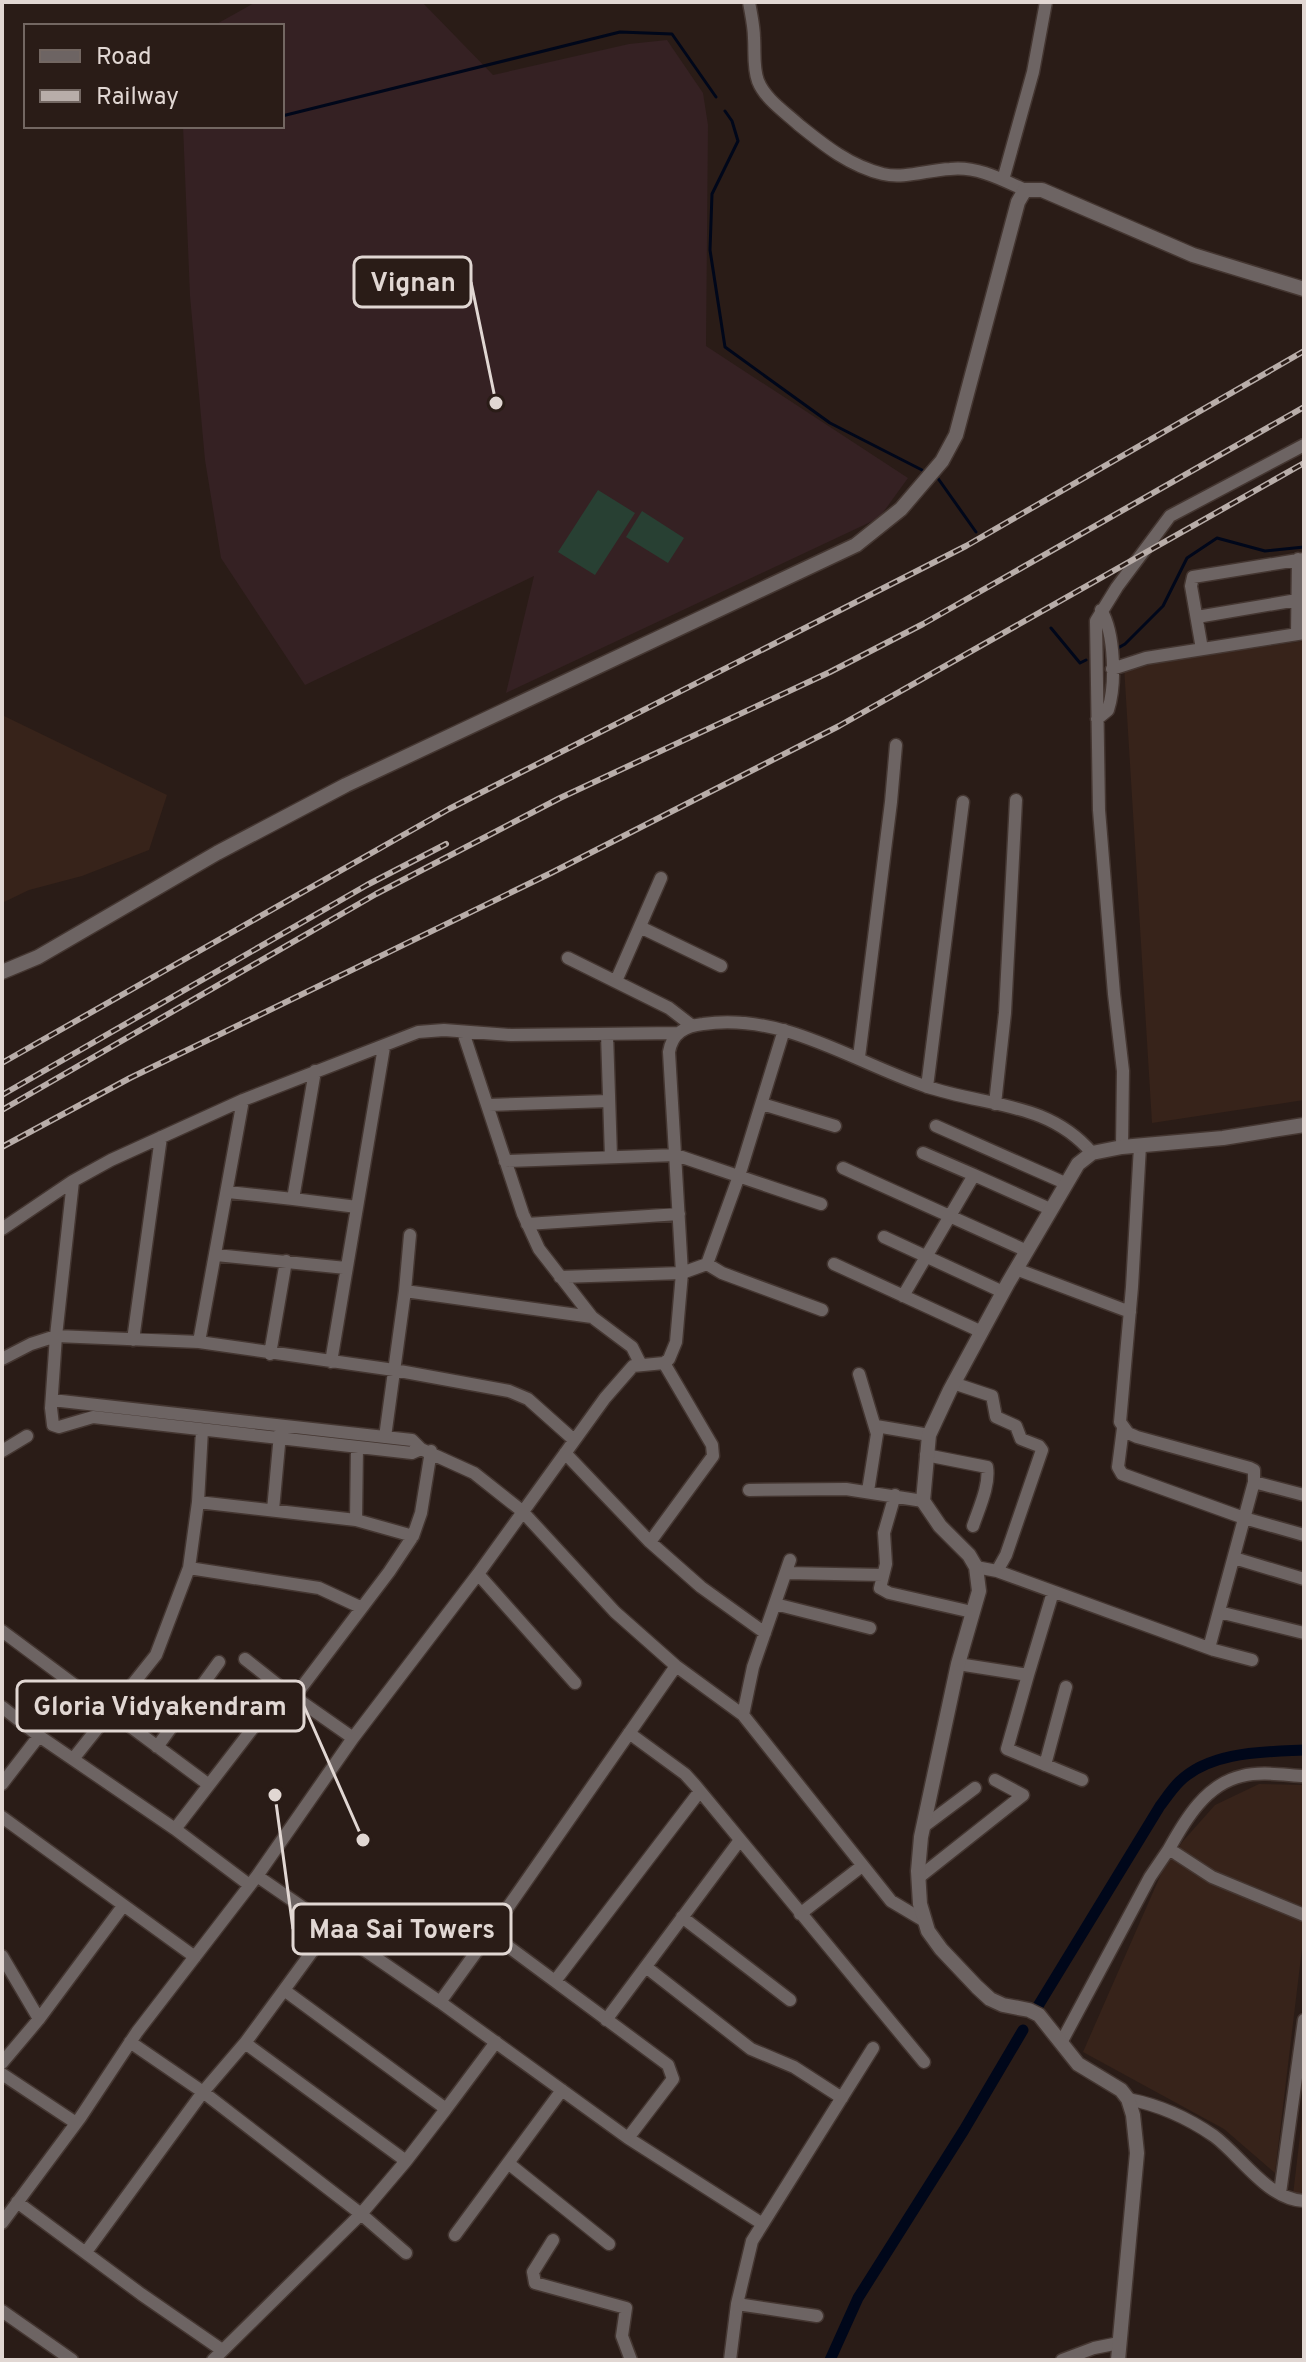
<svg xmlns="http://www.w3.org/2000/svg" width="1306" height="2362" font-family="Overpass,sans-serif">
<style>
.built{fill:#37231a}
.education{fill:#352123}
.green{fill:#284033}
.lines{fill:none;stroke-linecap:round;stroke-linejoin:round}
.stream{stroke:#00071a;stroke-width:3}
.canal{stroke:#00071a;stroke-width:11}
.minor-casing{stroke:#443631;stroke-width:15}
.tertiary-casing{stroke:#443631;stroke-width:17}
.minor{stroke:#6d6463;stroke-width:12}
.tertiary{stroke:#6d6463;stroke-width:14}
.rail-casing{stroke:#b8ada9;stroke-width:6}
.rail{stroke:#2a1c17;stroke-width:3;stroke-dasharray:9;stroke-linecap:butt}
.leader{fill:none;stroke:#e1d7d3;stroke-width:3}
.callout-dot{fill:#e1d7d3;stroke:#2a1c17;stroke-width:3}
.callout{fill:#2a1c17;stroke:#e1d7d3;stroke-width:3}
.callout-label{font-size:26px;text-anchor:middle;font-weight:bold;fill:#e1d7d3}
</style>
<rect width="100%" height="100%" fill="#2a1c17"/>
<!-- built -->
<path class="built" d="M1304,641V1100L1152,1123L1124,666Z
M2,715L167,795L149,850L82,876L29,890L2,903Z
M1259,1784L1304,1785V1932L1275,2173L1224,2129L1083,2052L1161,1874L1183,1841L1215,1805Z
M1304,2101V2194L1293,2195Z"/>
<!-- education -->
<path class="education" d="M256,2H422L493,75L629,44L667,40L703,93L708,125L706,346L908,478L879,518L506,693L534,576L305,685L221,558L205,460L190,296L183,126H282V26H213Z"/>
<!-- green -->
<path class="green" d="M598,490L635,513L595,575L558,552Z
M642,511L684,538L668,563L626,537Z"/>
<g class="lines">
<!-- stream -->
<path class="stream" d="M725,111L732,121L738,141L712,194L710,250L725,347L830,423L922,470
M282,116L620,32L672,34L716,97
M937,477L976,532
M1051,628L1080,663L1086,660
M1118,648L1125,644L1163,606L1187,558L1217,538L1265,551L1304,547"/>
<!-- canal -->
<path class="canal" d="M1038,2006L1160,1806C1166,1798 1172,1789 1179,1782C1210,1751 1264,1752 1304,1750
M830,2360L858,2298L964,2130L1023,2030"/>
<!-- minor casing -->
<g class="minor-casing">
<path id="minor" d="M749,2C751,14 754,26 754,38C755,52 753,68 758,81C765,99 785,112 799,125C825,146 850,166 883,174C904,179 928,170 950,169C977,166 1001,179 1025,190
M1003,180L1033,72L1046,2
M1197,617L1297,600
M1297,634L1298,559
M1202,649L1191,586L1193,577L1304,559
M1112,669L1146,658L1304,633
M1097,719L1108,710C1116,685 1115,633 1101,610
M640,927L721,966
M568,958L669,1008L691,1025
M616,981L661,878
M463,1032L523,1214L539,1249L592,1317L632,1347L640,1363
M678,1033L511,1035L444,1030L418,1032L243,1100L111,1160L73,1181L56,1336L51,1408L53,1425L59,1427L93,1417L412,1453L421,1449L474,1473L522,1511L615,1612L676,1666L743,1715L891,1901L923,1920
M607,1034L611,1157
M859,1057L891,802L896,745
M927,1087L963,802
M762,1104L835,1126
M995,1104L1005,1013L1016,800
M489,1105L609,1101
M936,1126L1065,1183
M1140,1146L1132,1287L1120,1422L1128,1433L1137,1437L1250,1468L1254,1470V1482
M1122,1147L1123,1071L1114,994L1099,810L1096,621L1117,587L1170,516L1304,445
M923,1153L974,1175
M505,1161L676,1155L821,1204
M843,1168L1027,1251
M228,1192L293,1199L315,1071
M293,1199L357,1207
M527,1224L679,1214
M2,1229L73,1181
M884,1237L1003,1292
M216,1255L346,1268
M707,1264L722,1273L822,1310
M834,1264L982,1332
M1016,1269L1130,1312
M560,1277L682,1273L707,1264L739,1176L784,1030
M405,1291L410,1235
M903,1296L974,1175L1050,1209
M133,1340L161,1137
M199,1342L243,1100
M270,1354L286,1261
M2,1359L31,1344L56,1336L199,1342L394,1370L509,1391L528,1399L574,1440
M331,1362L384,1047
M859,1374L877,1434L868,1491
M953,1383L992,1396L996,1417L1016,1426L1021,1439L1039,1446L1042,1450L1006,1555L997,1571
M52,1400L412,1440L421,1449
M876,1426L929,1435
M1123,1428L1118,1467L1122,1474L1244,1518L1304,1535
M202,1430L198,1502L189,1568L319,1588L360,1607
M385,1437L405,1291L592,1317
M2,1451L27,1436
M565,1453L650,1542L701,1587L765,1633
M926,1455L987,1467C990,1485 979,1508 973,1526
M749,1490L846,1489L923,1501
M895,1495L884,1533L886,1564L880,1588L889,1593L972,1612
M198,1502L356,1520L413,1536
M273,1510L280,1434
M356,1520L357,1447
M650,1542L713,1456L712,1445L664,1363
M1234,1558L1304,1579
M976,1567L997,1571L1214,1650L1252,1660
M787,1573L883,1575
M478,1574L575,1683
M775,1604L870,1628
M1219,1612L1304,1633
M2,1631L209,1785
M1209,1648L1254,1482L1304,1495
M245,1659L283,1689
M958,1664L1028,1675L1007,1749L1082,1780
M676,1666L490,1933L668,2065L673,2079L628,2138L761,2223
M1028,1675L1053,1592
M295,1696L389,1572L413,1536L421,1513L431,1451
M2,1707L39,1736L175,1829L248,1884
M743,1715L753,1667L790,1560
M629,1733L685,1774L695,1785L924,2062
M157,1747L219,1662
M73,1759L156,1655L189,1568
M1045,1765L1066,1687
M1304,1776C1284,1775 1261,1771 1242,1776C1206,1784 1185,1820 1169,1849L1212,1877L1304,1915
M2,1784L39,1736
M2,1817L195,1957
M923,1827L975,1788
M175,1829L283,1689L353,1738
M257,1876L440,2002
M918,1878L1023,1795L995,1780
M800,1914L862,1866
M682,1917L790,2000
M490,1933L440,2002L628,2138
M2,1956L39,2019
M646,1967L751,2049L794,2067L842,2098
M555,1981L700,1791
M284,1990L330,1927
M606,2020L740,1840
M1062,2041L1150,1877L1169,1849
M130,2042L203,2092L361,2214L213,2360
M245,2043L284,1990L446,2109L406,2161
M2,2063L39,2019L123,1906
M2,2074L76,2123
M1128,2099C1159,2105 1188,2118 1214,2136C1242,2157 1267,2199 1304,2201
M446,2109L496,2042
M508,2163L609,2244
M1280,2193L1304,2020
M17,2202L141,2294L222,2350
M2,2223L80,2118L137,2032L257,1876L353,1738L478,1574L605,1398L633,1366L664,1363L669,1359L676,1342L682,1273L669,1052C672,1033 685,1026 703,1024C783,1012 853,1062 925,1086C986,1107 1048,1101 1092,1153
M455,2235L562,2090
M553,2240L533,2272L535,2283L626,2308L622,2336L631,2360
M86,2252L203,2092L245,2043L406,2161L361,2214L406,2253
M737,2304L817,2316
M2,2311L72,2360
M730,2360L737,2304L752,2241L873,2048
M1062,2360L1094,2348L1119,2343"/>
</g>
<!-- tertiary casing -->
<g class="tertiary-casing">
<path id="tertiary" d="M2,972L38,957L217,853L346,785L856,545L901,509L942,461L956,435L1018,202L1025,190H1042L1193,255L1304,289
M1118,2360L1137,2153L1133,2115L1128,2099L1121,2090L1078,2064L1039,2015L1029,2010L1003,2005L990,1999L977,1987L941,1949L928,1931L920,1904L918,1871L921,1837L958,1664L979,1591L976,1567L969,1555L940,1526L923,1501L929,1435L950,1390L1008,1283L1078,1164L1092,1153L1122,1147L1223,1138L1304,1125"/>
</g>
<!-- minor -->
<use href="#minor" class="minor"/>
<!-- tertiary -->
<use href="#tertiary" class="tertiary"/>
<!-- rail casing -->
<g class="rail-casing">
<path id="rail" d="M2,1063L449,809L966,546L1304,351
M2,1095L367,885L446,844
M2,1110L376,894L560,798L830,672L923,624L1304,407
M2,1147L130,1078L551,873L839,726L1304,463"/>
</g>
<!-- rail -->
<use href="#rail" class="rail"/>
</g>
<!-- callouts -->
<path class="leader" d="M496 403L471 282M363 1840L304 1706M275 1795L293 1929"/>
<g class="callout-dot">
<circle cx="496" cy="403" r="8"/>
<circle cx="363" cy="1840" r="8"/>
<circle cx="275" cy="1795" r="8"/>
</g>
<g class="callout">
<rect x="354" y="257" width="117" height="50" rx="8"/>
<rect x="17" y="1681" width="287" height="50" rx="8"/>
<rect x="293" y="1904" width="218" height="50" rx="8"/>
</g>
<g class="callout-label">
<text x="413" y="291">Vignan</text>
<text x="160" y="1715">Gloria Vidyakendram</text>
<text x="402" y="1938">Maa Sai Towers</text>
</g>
<!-- border -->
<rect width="1306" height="2362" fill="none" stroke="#e1d7d3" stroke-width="8"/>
<!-- legend -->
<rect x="24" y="24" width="260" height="104" fill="#2a1c17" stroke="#736762" stroke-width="2"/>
<rect x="40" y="50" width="40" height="12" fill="#6d6463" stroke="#736762" stroke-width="2"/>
<text x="96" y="64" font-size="24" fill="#e1d7d3">Road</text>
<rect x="40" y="90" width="40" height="12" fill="#b8ada9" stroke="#736762" stroke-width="2"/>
<text x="96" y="104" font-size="24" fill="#e1d7d3">Railway</text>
</svg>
